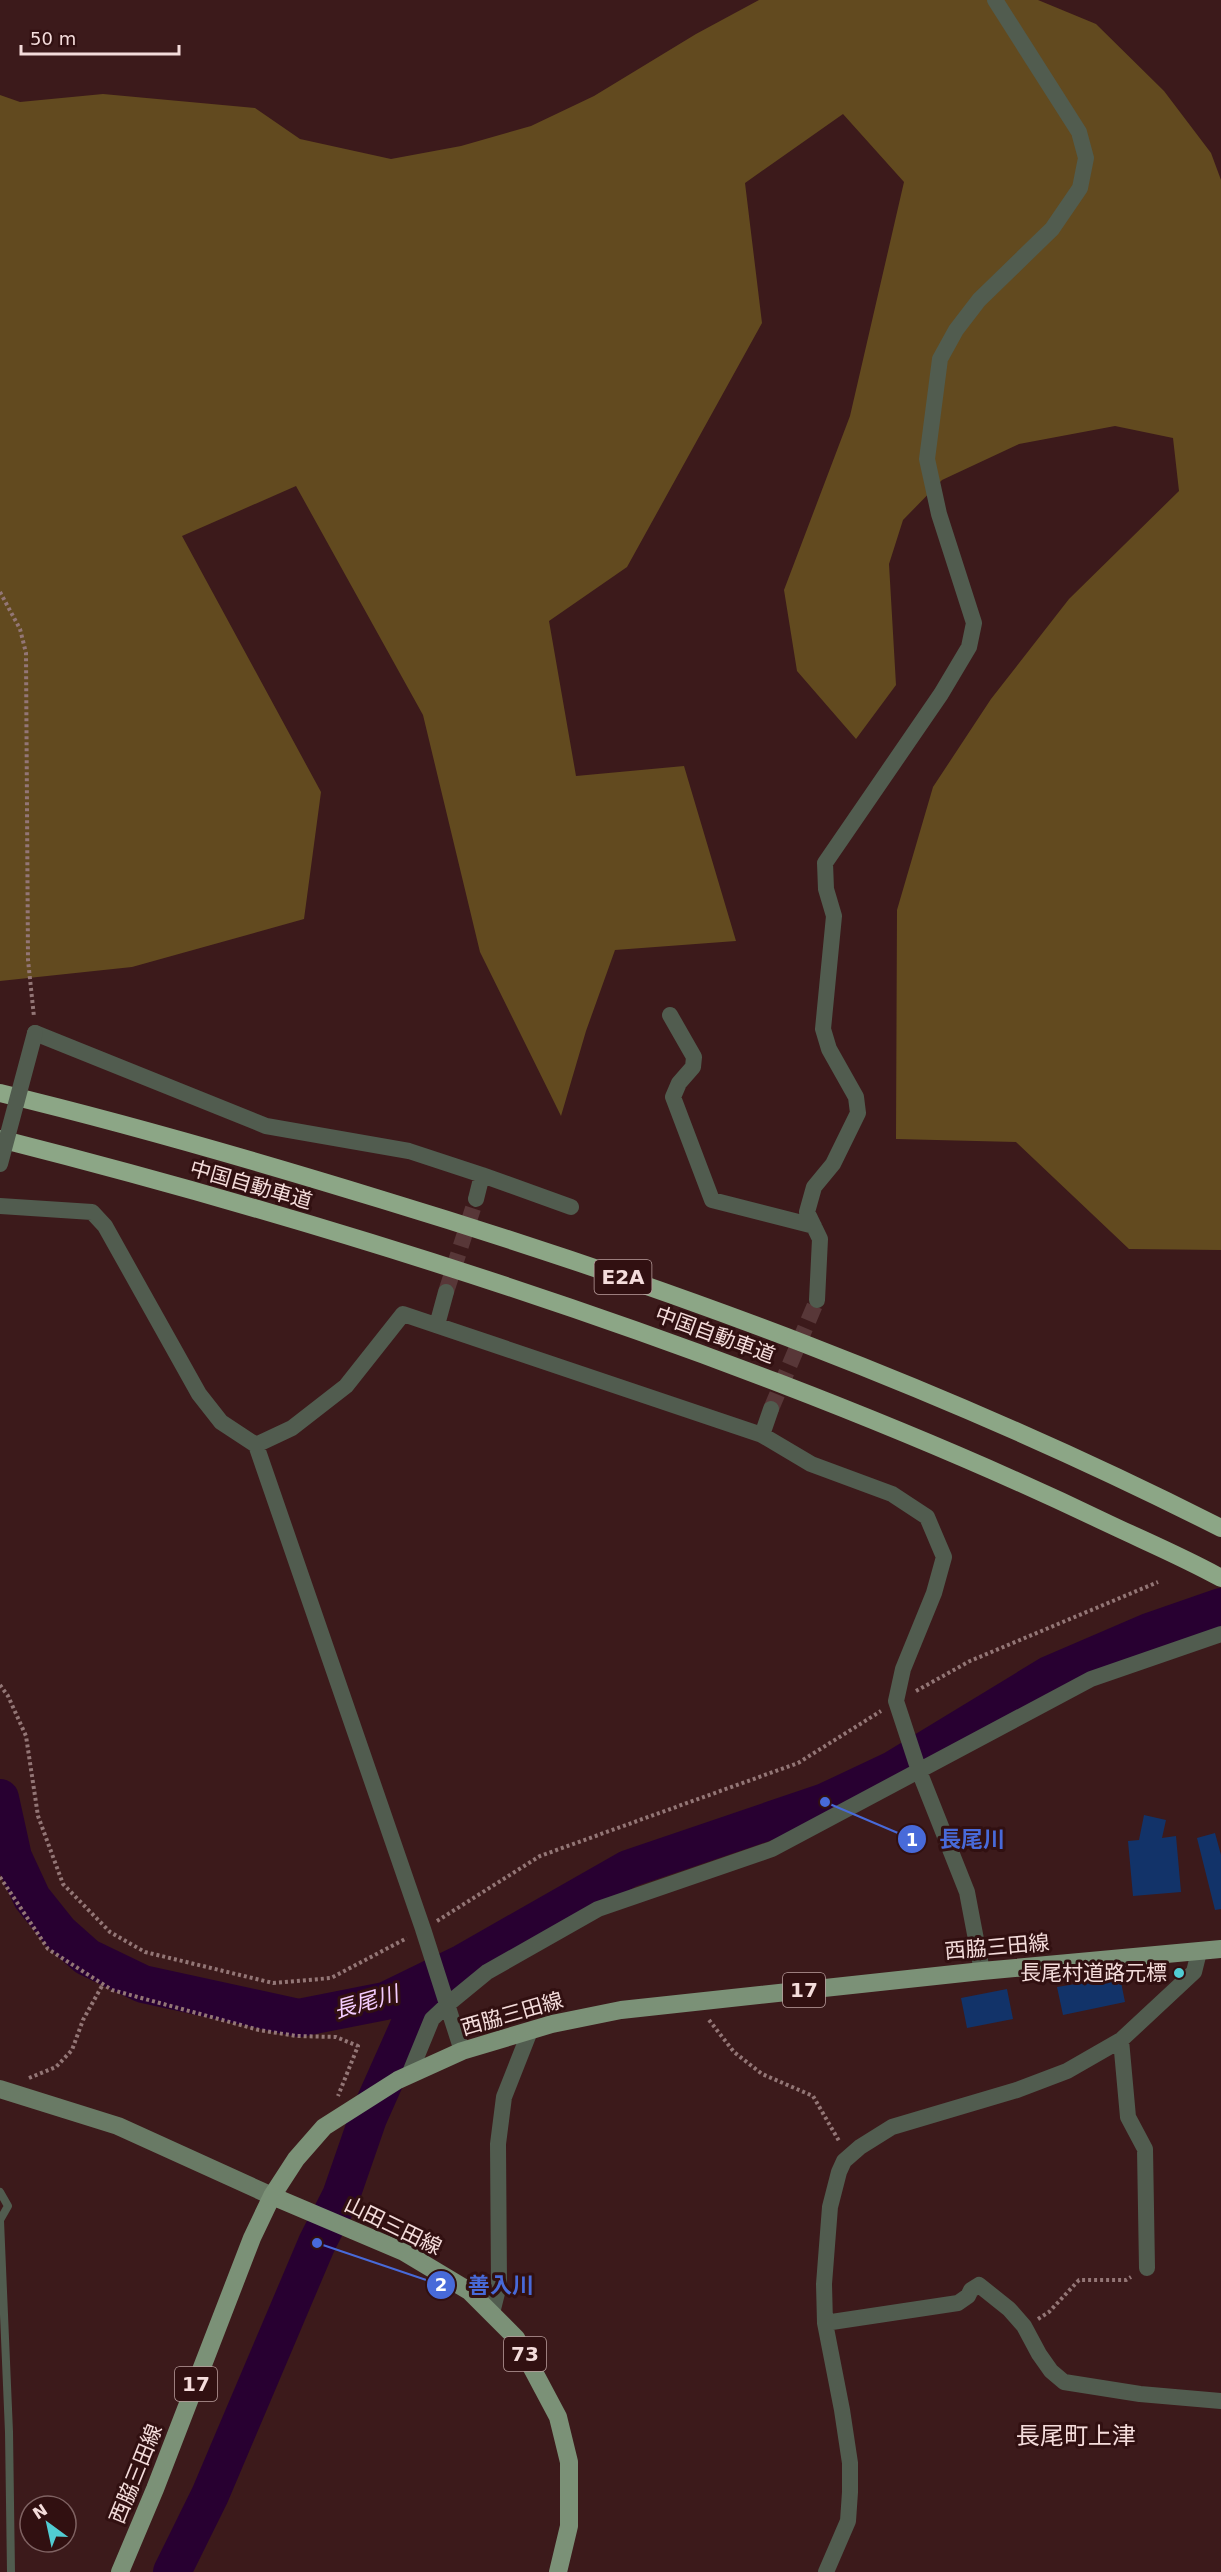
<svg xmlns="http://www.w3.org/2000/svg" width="1221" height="2572" font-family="'DejaVu Sans','Noto Sans JP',sans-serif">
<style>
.green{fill:#624a1f}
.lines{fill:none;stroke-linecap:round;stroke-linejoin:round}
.river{stroke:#280031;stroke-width:38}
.building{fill:#123369}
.street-tunnel{stroke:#583738;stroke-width:16;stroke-dasharray:16 8;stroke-linecap:butt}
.path{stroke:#937676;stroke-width:4;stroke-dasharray:3 3;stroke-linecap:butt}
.lane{stroke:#515c4f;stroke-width:8}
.street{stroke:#515c4f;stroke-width:16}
.secondary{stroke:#697a65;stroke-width:18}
.primary{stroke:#7b9177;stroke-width:18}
.highway{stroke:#8ca686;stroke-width:18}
.street-bridge{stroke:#515c4f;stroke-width:16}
.poi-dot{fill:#51ccd3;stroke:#311011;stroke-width:2}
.labels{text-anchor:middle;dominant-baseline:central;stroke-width:6;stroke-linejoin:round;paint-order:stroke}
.shield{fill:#311011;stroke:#ba9f9e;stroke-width:1.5}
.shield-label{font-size:20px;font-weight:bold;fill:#f4dcdb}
.street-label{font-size:21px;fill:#f4dcdb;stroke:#311011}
.poi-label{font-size:21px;fill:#f4dcdb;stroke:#311011;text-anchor:end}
.water-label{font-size:22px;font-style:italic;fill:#f5cdff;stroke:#311011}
.quarter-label{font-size:24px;fill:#f4dcdb;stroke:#311011}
.leader{fill:none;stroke:#486ad9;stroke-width:2}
.callout-dot{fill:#486ad9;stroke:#311011;stroke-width:2}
.mark-label{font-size:18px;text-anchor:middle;font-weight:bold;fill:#fff}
.callout-label{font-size:22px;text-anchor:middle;font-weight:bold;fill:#486ad9;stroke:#311011;stroke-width:6;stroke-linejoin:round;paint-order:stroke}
</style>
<rect width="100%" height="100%" fill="#3c1a1b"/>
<!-- green -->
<path class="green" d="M759,0H1038L1096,24L1164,91L1211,153L1221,180V1250L1129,1249L1016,1142L896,1139L897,910L933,787L991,699L1069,599L1179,491L1173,438L1115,426L1019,444L942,480L903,520L889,564L896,685L856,739L797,671L784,590L850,416L904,182L843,114L745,183L762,323L627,567L549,621L576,776L684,766L736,941L615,950L586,1031L561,1116L480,952L423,715L296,486L182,536L321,792L304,919L132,967L0,981V95L20,102L103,94L255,108L300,139L391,159L461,146L531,126L594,96L696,34Z"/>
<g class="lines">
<!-- river -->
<path class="river" d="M0,1798L13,1857L32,1898L60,1933L87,1957L143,1984L299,2018L385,2001L463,1963L628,1869L825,1802L893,1770L1049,1675L1149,1632L1221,1607
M172,2572L210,2495L317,2243L341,2196L368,2118L409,2026L454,1973"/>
</g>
<!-- building -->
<path class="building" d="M1144,1815L1166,1820L1162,1838L1176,1836L1181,1892L1133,1896L1128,1841L1139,1840Z
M1215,1833L1221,1855V1909L1215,1910L1197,1838Z
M1120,1977L1125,2002L1063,2015L1057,1987Z
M1007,1989L1013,2019L967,2028L961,1998Z"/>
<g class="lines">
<!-- street-tunnel -->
<path class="street-tunnel" d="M446,1292L476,1199
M771,1409L817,1300"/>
<!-- path -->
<path class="path" d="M0,592L20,629L26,653L28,960L34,1017
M0,1685L8,1696L26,1736L38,1816L63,1884L110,1932L145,1952L273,1983L331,1978L407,1938
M916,1691L970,1661L1158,1582
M0,1877L48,1949L112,1990L259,2030L296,2036L336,2037L358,2046L338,2096
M437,1921L540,1856L798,1763L881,1711
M709,2020L734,2052L762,2074L813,2096L839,2141
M29,2078L56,2067L72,2050L83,2020L103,1984
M1038,2319L1049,2312L1079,2280H1126L1131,2277"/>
<!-- lane -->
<path class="lane" d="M0,2192L8,2206L0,2220
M0,2221L9,2432L11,2572"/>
<!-- street -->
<path class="street" d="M670,1015L694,1057L693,1067L679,1083L673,1097L712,1200L814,1226
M35,1033L266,1126L409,1151L482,1175L476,1199
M482,1175L571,1207
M0,1206L92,1212L105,1226L199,1394L221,1422L256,1445L292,1428L346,1386L403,1314L762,1435L811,1464L892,1494L927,1517L944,1557L934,1593L903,1669L896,1701L919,1771L967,1892L982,1971
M817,1300L820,1239L807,1212L814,1187L833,1164L858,1113L856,1097L829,1049L823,1029L834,916L826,889L825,863L941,694L969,647L974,623L939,514L927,459L940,359L956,330L979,300L1052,229L1080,188L1086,158L1079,132L995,0
M437,1325L446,1292
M762,1435L771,1409
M256,1445L423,1929L462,2051
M1121,2040L1128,2117L1145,2149L1147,2268
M409,2075L432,2019L448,2004L487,1972L598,1909L772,1849L1091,1679L1221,1634
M492,2313L499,2285L498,2144L504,2097L530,2031
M825,2323L958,2303L968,2296L971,2290L979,2285L1009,2309L1024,2326L1039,2354L1051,2371L1064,2382L1140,2394L1221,2401
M826,2572L848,2521L850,2492V2463L842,2410L825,2323L824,2284L830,2207L839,2172L844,2161L860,2147L892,2127L1017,2090L1067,2071L1121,2040L1194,1972L1199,1952"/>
<!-- secondary -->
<path class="secondary" d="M0,2089L118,2126L272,2196"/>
<!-- primary -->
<path class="primary" d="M272,2196L404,2252L469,2291L516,2338L558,2417L569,2462V2526L558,2572
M120,2572L155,2489L252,2238L272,2196L296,2159L324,2127L398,2080L462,2051L552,2024L621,2010L982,1971L1221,1949"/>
<!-- highway -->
<path class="highway" d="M0,1093C129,1124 256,1161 383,1200C673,1288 950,1391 1221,1528
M0,1139C264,1206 525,1286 779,1383C891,1426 1001,1472 1109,1524C1147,1542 1185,1558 1221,1578"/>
<!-- street-bridge -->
<path class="street-bridge" d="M0,1164L35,1033"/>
</g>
<!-- markers -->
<circle class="poi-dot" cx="1179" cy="1973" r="6"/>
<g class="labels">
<!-- shield labels -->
<g class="shield">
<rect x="594.5" y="1260" width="57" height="34" rx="4.5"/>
<rect x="783" y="1973" width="42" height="34" rx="4.5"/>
<rect x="504" y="2337" width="42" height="34" rx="4.5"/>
<rect x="175" y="2367" width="42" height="34" rx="4.5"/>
</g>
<g class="shield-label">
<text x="623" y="1277">E2A</text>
<text x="804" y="1990">17</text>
<text x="525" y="2354">73</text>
<text x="196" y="2384">17</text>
</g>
<!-- street labels -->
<g class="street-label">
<text transform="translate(251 1185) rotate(16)">中国自動車道</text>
<text transform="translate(715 1335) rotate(20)">中国自動車道</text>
<text transform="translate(997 1947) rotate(-5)">西脇三田線</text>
<text transform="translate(512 2014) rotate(-16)">西脇三田線</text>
<text transform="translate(393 2226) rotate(26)">山田三田線</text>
<text transform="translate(136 2474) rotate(-68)">西脇三田線</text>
</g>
<!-- poi labels -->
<g class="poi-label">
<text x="1167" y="1973">長尾村道路元標</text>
</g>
<!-- water labels -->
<g class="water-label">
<text transform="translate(366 2002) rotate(-16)">長尾川</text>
</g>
<!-- quarter labels -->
<g class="quarter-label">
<text x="1076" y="2436">長尾町上津</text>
</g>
</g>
<!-- callouts -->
<path class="leader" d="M825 1802L912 1839M317 2243L441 2285"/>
<g class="callout-dot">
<circle cx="825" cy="1802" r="6"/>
<circle cx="317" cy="2243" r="6"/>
<circle cx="912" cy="1839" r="15"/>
<circle cx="441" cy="2285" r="15"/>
</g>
<g class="mark-label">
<text x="912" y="1846">1</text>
<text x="441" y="2291">2</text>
</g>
<g class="callout-label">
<text x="972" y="1847">長尾川</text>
<text x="501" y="2293">善入川</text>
</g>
<!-- north arrow -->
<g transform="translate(48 2524) rotate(327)"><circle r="28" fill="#311011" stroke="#7f6262" stroke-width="1.5"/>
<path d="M0-4.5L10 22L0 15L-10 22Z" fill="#51ccd3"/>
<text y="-9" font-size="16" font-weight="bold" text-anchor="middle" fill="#f4dcdb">N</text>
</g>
<!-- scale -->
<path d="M21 45v9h158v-9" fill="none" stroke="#f4dcdb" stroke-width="3"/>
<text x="30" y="45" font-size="18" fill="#f4dcdb" stroke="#311011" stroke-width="4.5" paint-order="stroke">50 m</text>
</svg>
